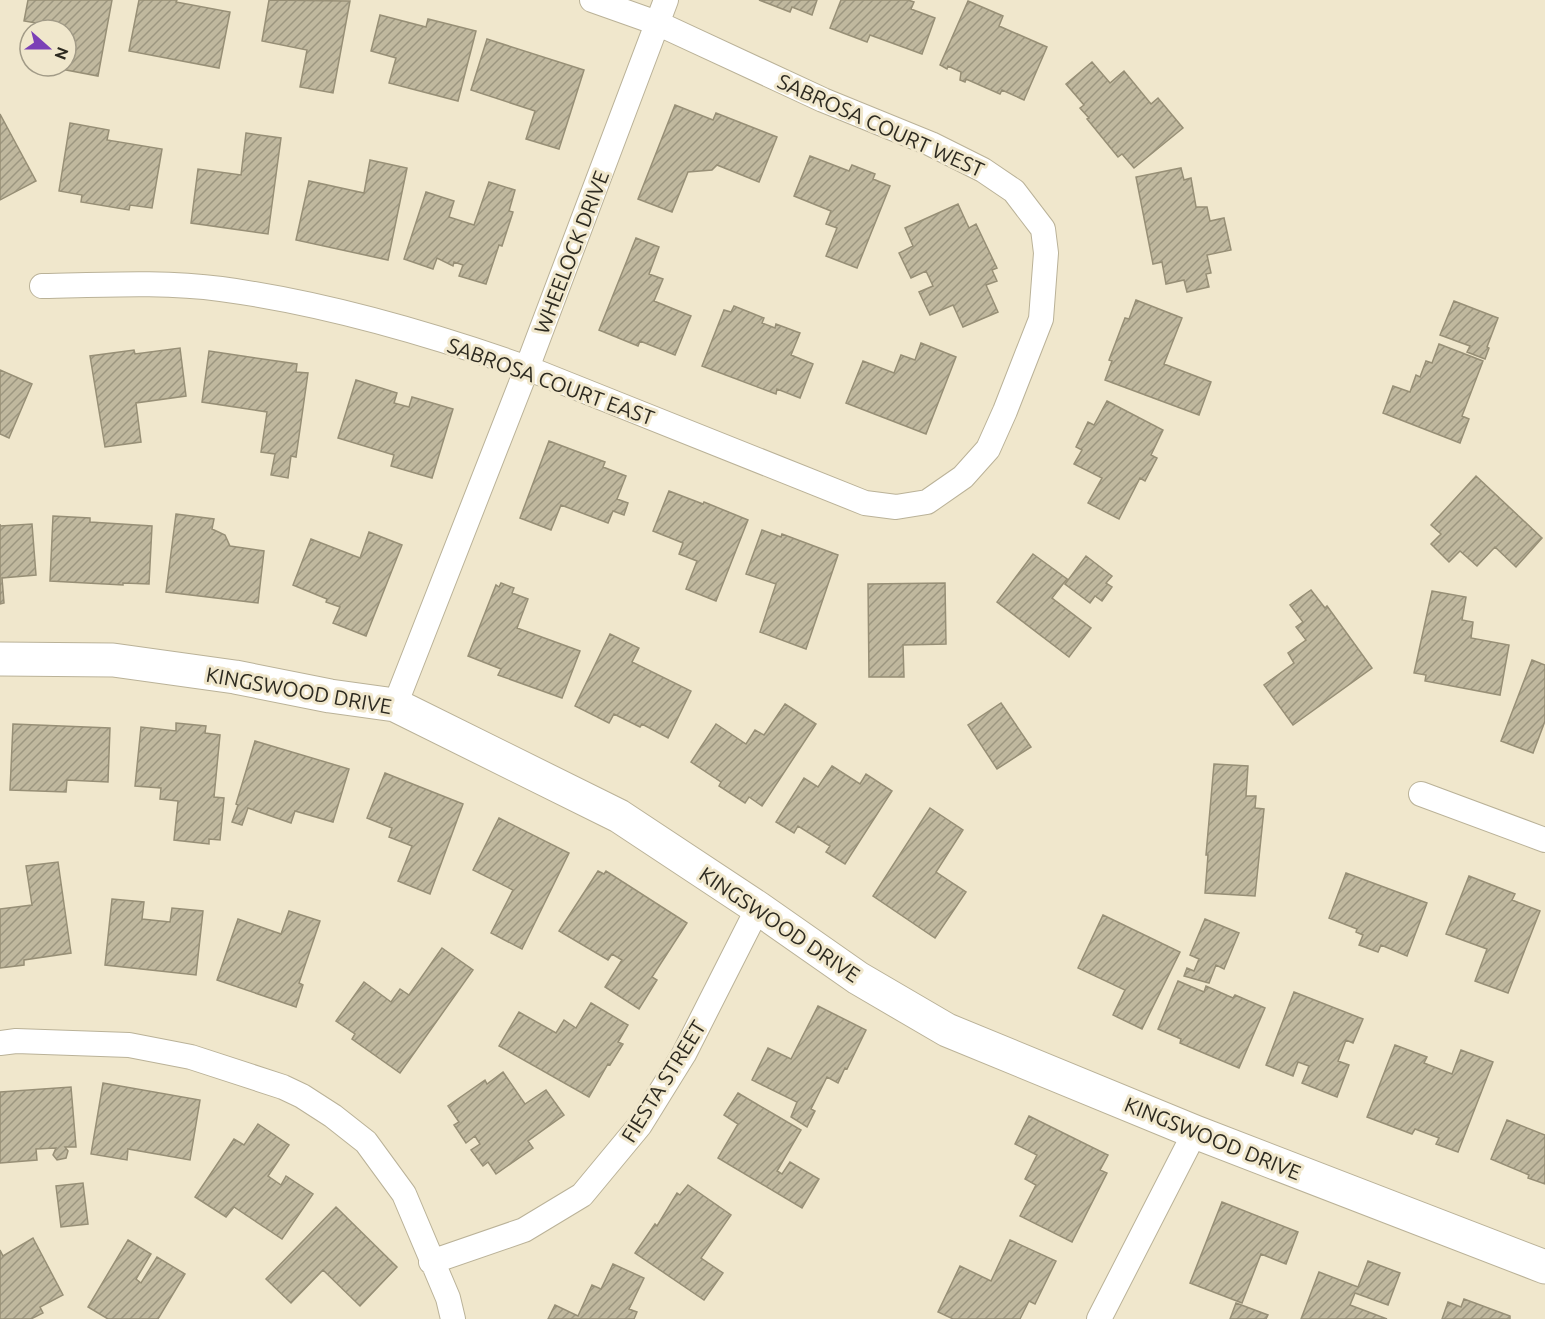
<svg xmlns="http://www.w3.org/2000/svg" width="1545" height="1319" font-family="Ubuntu,sans-serif">
<style>
.building{fill:url(#building-hatch);stroke:#978f76;stroke-width:1.5}
.lines{fill:none;stroke-linecap:round;stroke-linejoin:round}
.street-casing{stroke:#bab298;stroke-width:26}
.secondary-casing{stroke:#bab298;stroke-width:35}
.street{stroke:#fff;stroke-width:24}
.secondary{stroke:#fff;stroke-width:33}
.labels{text-anchor:middle;dominant-baseline:central;stroke-width:6;stroke-linejoin:round;paint-order:stroke}
.street-label{font-size:21px;fill:#2d2a20;stroke:#f0e7cc}
</style>
<defs>
<pattern id="building-hatch" width="6" height="6" patternUnits="userSpaceOnUse" patternTransform="scale(1.5)"><rect width="6" height="6" fill="#c0b89e"/><path d="M-1 1l2-2M0 6l6-6M5 7l2-2" fill="none" stroke="#9c9680"/></pattern>
</defs>
<rect width="100%" height="100%" fill="#f0e7cc"/>
<!-- building -->
<path class="building" d="M28,0H112L98,76L45,66H66V30H59V27L24,21Z
M139,0H177L176,2L230,12L219,68L129,51Z
M269,0L350,1L333,93L300,87L307,50L262,41Z
M759,0H817L812,15L792,7L790,12Z
M841,0H908L914,2L911,9L935,18L922,54L870,35L867,42L830,28Z
M968,1L1003,16L999,26L1047,47L1024,100L1002,90L1000,94L966,79L965,82L960,80L961,72L948,66L947,69L940,65Z
M380,15L426,27L428,19L476,31L458,101L389,83L396,58L371,51Z
M487,39L584,70L559,149L526,139L535,111L471,90Z
M1092,62L1110,83L1124,71L1151,104L1158,98L1183,128L1134,168L1122,154L1118,157L1087,119L1089,118L1080,108L1084,105L1066,84Z
M675,105L713,120L716,113L777,137L759,182L717,165L712,170L688,172L672,212L638,199Z
M0,114L36,181L0,200Z
M70,123L109,130L107,140L162,149L152,208L130,205L129,210L81,202L82,195L59,191Z
M246,133L281,138L268,234L191,223L198,169L241,175Z
M810,156L849,171L852,165L875,174L873,179L890,186L857,268L826,256L837,228L826,224L831,211L794,196Z
M370,160L407,168L388,260L296,240L309,181L364,193Z
M1181,168L1184,180L1191,178L1196,207H1207L1210,221L1224,218L1231,250L1207,255L1211,273L1206,274L1209,287L1187,292L1184,280L1166,284L1162,262L1153,264L1136,177Z
M489,182L515,190L509,211L513,212L502,246L499,245L486,284L459,276L463,265L454,262L453,266L437,258L433,269L404,259L426,192L454,201L449,217L474,225Z
M958,204L969,228L976,224L997,268L992,270L997,281L986,285L998,312L963,327L953,305L930,315L919,292L933,286L926,271L911,278L899,253L913,246L905,228Z
M636,238L659,247L649,274L663,279L654,301L691,316L675,355L640,341L638,346L599,330Z
M1136,300L1182,318L1164,364L1211,382L1199,415L1105,380L1112,361L1109,360L1125,318L1129,319Z
M1454,301L1498,318L1487,347L1489,348L1485,359L1467,352L1470,346L1440,335Z
M734,306L764,318L762,323L775,328L776,324L800,333L791,355L813,364L800,398L777,389L776,394L702,366L724,310L731,312Z
M921,343L956,357L926,434L846,403L863,361L894,373L901,355L915,360Z
M1439,344L1483,361L1462,416L1469,419L1460,443L1383,413L1393,386L1410,392L1416,375L1420,377L1426,361L1432,363Z
M180,348L186,396L136,403L141,442L105,447L90,356L134,350L135,354Z
M209,351L297,364L296,372L308,373L296,457L291,456L288,478L271,475L275,454L261,452L267,412L202,402Z
M0,370L32,384L9,438L0,434Z
M356,380L397,393L394,403L409,407L412,397L453,409L432,478L391,466L394,455L338,438Z
M1107,401L1163,430L1151,455L1157,458L1145,481L1140,478L1119,519L1088,503L1102,478L1074,464L1082,450L1076,447L1088,422L1094,425Z
M549,441L605,462L603,467L626,476L617,499L628,503L624,515L613,511L608,523L561,505L551,530L520,518Z
M1476,476L1542,538L1516,567L1495,547L1477,566L1460,551L1449,562L1431,544L1441,534L1431,525Z
M669,491L703,504L704,502L748,520L716,601L686,589L697,561L679,554L683,543L653,531Z
M176,514L214,519L212,529L225,535L230,546L264,551L258,603L166,592Z
M53,516L90,518V522L152,526L149,584L123,583V585L50,581Z
M0,524V526L32,524L36,575L2,578L4,603L0,604Z
M762,530L781,537L782,534L838,555L806,649L760,632L776,584L746,574Z
M369,532L402,545L366,636L333,623L340,607L326,602L327,599L293,585L311,539L360,558Z
M1033,554L1067,579L1052,598L1091,628L1069,657L997,602Z
M1086,556L1112,576L1106,583L1112,587L1102,601L1095,596L1090,603L1065,584Z
M501,583L514,588L512,593L528,599L517,628L580,651L562,698L498,675L501,669L468,656L496,585L499,587Z
M945,583L946,644L903,645L904,677H869L868,584Z
M1311,590L1325,608L1327,606L1372,668L1293,725L1264,685L1294,663L1288,653L1306,640L1296,627L1303,622L1290,605Z
M1432,591L1466,597L1462,620L1473,622L1471,638L1509,645L1500,695L1425,681L1426,675L1414,673Z
M610,634L639,648L632,662L691,691L668,738L642,724L640,727L614,714L609,723L575,706Z
M1532,660L1545,665V721L1533,753L1501,741Z
M1001,703L1031,747L997,769L968,725Z
M785,704L816,724L762,806L749,797L745,803L719,786L721,782L691,762L716,724L746,744L755,730L764,735Z
M176,723L206,726L205,733L220,735L214,797L224,798L220,840L209,839V844L174,840L178,801L160,799L161,788L135,786L141,727L176,731Z
M13,724L110,728L108,782L67,780L66,792L10,790Z
M255,741L349,769L333,822L295,811L291,823L248,808L242,825L232,822L238,805L236,804Z
M1214,764L1248,766L1246,796H1256L1255,808L1264,809L1255,896L1205,893L1208,855H1206Z
M832,766L860,784L866,774L892,791L845,864L826,852L830,846L798,826L794,833L776,822L804,778L818,787Z
M385,773L463,804L430,894L398,881L412,846L389,837L392,828L367,818Z
M930,808L963,830L936,872L966,892L935,938L873,896Z
M499,818L569,853L522,949L491,933L513,890L473,870Z
M58,862L71,953L24,960V965L0,968V909L32,905L26,866Z
M598,871L604,874L606,871L687,923L652,977L657,980L639,1009L605,987L622,960L612,954L608,960L559,931Z
M1346,873L1427,903L1407,956L1381,945L1378,952L1359,945L1363,935L1356,932L1357,929L1329,918Z
M1469,876L1515,894L1512,900L1540,911L1508,993L1475,981L1487,949L1446,934Z
M112,899L144,902L142,919L170,922L172,908L203,911L196,975L105,965Z
M289,911L320,921L299,983L303,985L296,1007L217,980L238,919L281,934Z
M1103,915L1180,952L1142,1029L1113,1015L1125,990L1078,968Z
M1205,919L1239,933L1224,969L1216,965L1209,983L1184,976L1187,968L1194,971L1199,959L1190,955Z
M442,948L473,970L400,1073L352,1039L355,1034L336,1021L364,982L391,1002L400,989L409,995Z
M1178,981L1204,992L1206,986L1233,998L1235,995L1265,1008L1239,1068L1180,1043L1181,1039L1158,1029Z
M1294,992L1363,1019L1353,1043L1346,1040L1338,1061L1349,1065L1337,1097L1302,1083L1309,1066L1298,1062L1293,1076L1266,1065Z
M591,1003L628,1025L618,1042L623,1044L610,1065L608,1064L589,1097L499,1046L519,1012L556,1033L564,1020L576,1028Z
M818,1006L866,1030L847,1069L845,1068L838,1083L827,1077L811,1109L815,1111L807,1127L791,1117L797,1102L752,1080L768,1048L791,1059Z
M1395,1045L1427,1057L1424,1063L1452,1074L1461,1050L1493,1062L1458,1152L1436,1144L1439,1138L1415,1129L1412,1134L1367,1117Z
M503,1072L525,1104L546,1090L564,1115L528,1141L533,1148L496,1174L488,1162L483,1166L471,1150L480,1144L475,1136L466,1143L454,1125L459,1122L448,1106L485,1080L487,1084Z
M103,1083L200,1100L190,1160L128,1149L127,1160L91,1154Z
M71,1087L76,1147H65L68,1151L66,1158L57,1160L53,1155L56,1148L36,1149L37,1160L0,1163V1092Z
M738,1093L801,1130L777,1171L782,1174L790,1162L819,1179L802,1208L718,1158L738,1124L724,1115Z
M1029,1116L1108,1155L1100,1170L1107,1173L1072,1242L1020,1216L1036,1185L1025,1179L1037,1155L1015,1144Z
M1507,1120L1545,1135V1184L1528,1178L1529,1175L1491,1159Z
M258,1124L289,1145L268,1176L281,1185L286,1176L313,1194L282,1239L234,1207L226,1217L195,1197L234,1139L244,1145Z
M83,1183L88,1224L61,1227L56,1186Z
M688,1185L731,1215L701,1258L723,1273L704,1300L635,1253L655,1224L657,1226L677,1193L680,1195Z
M1222,1202L1298,1232L1286,1264L1261,1254L1242,1303L1190,1283Z
M336,1207L397,1267L360,1306L323,1270L291,1303L266,1279Z
M33,1238L63,1295L40,1307L43,1313L31,1319H0V1250L3,1256Z
M128,1240L151,1254L136,1279L141,1283L157,1257L185,1274L158,1319H108L88,1307Z
M1010,1240L1056,1261L1035,1304L1029,1301L1020,1319H953L938,1312L960,1266L991,1281Z
M1368,1261L1400,1273L1388,1305L1355,1293L1350,1305L1387,1319H1301L1319,1272L1358,1287Z
M613,1264L644,1278L629,1309L637,1312L634,1319H548L555,1305L578,1316L592,1285L601,1289Z
M1464,1299L1510,1316V1319H1442L1448,1302L1461,1307Z
M1236,1303L1268,1315L1266,1319H1230Z"/>
<g class="lines">
<!-- street casing -->
<g class="street-casing">
<path id="street" d="M42,286C101,285 162,281 221,289C325,303 428,333 527,368L865,503L896,507L927,502L963,477L988,449L1005,411L1041,319L1046,253L1043,229L1014,191L983,170L931,144L823,100L657,23L592,0
M395,705L527,368L666,0
M1421,794L1545,840
M0,1043L16,1041L129,1045L191,1057L283,1087L302,1096L333,1116L366,1142L404,1194L448,1298L453,1319
M431,1262L524,1230L582,1195L640,1125L684,1054L758,908
M1099,1319L1195,1132"/>
</g>
<!-- secondary casing -->
<g class="secondary-casing">
<path id="secondary" d="M0,659L113,660L235,677L330,696L395,705L619,816L758,908L858,978L947,1030L1195,1132L1545,1267"/>
</g>
<!-- street -->
<use href="#street" class="street"/>
<!-- secondary -->
<use href="#secondary" class="secondary"/>
</g>
<g class="labels">
<!-- street labels -->
<g class="street-label">
<text transform="translate(881 125) rotate(24)">SABROSA COURT WEST</text>
<text transform="translate(571 252) rotate(-69)">WHEELOCK DRIVE</text>
<text transform="translate(551 381) rotate(20)">SABROSA COURT EAST</text>
<text transform="translate(299 690) rotate(10)">KINGSWOOD DRIVE</text>
<text transform="translate(780 924) rotate(34)">KINGSWOOD DRIVE</text>
<text transform="translate(663 1081) rotate(-58)">FIESTA STREET</text>
<text transform="translate(1213 1138) rotate(22)">KINGSWOOD DRIVE</text>
</g>
</g>
<!-- north arrow -->
<g transform="translate(48 48) rotate(111)"><circle r="28" fill="#f0e7cc" stroke="#a29b87" stroke-width="1.5"/>
<path d="M0-4.5L10 22L0 15L-10 22Z" fill="#7b40b6"/>
<text y="-9" font-size="16" font-weight="bold" text-anchor="middle" fill="#2d2a20">N</text>
</g>
</svg>
